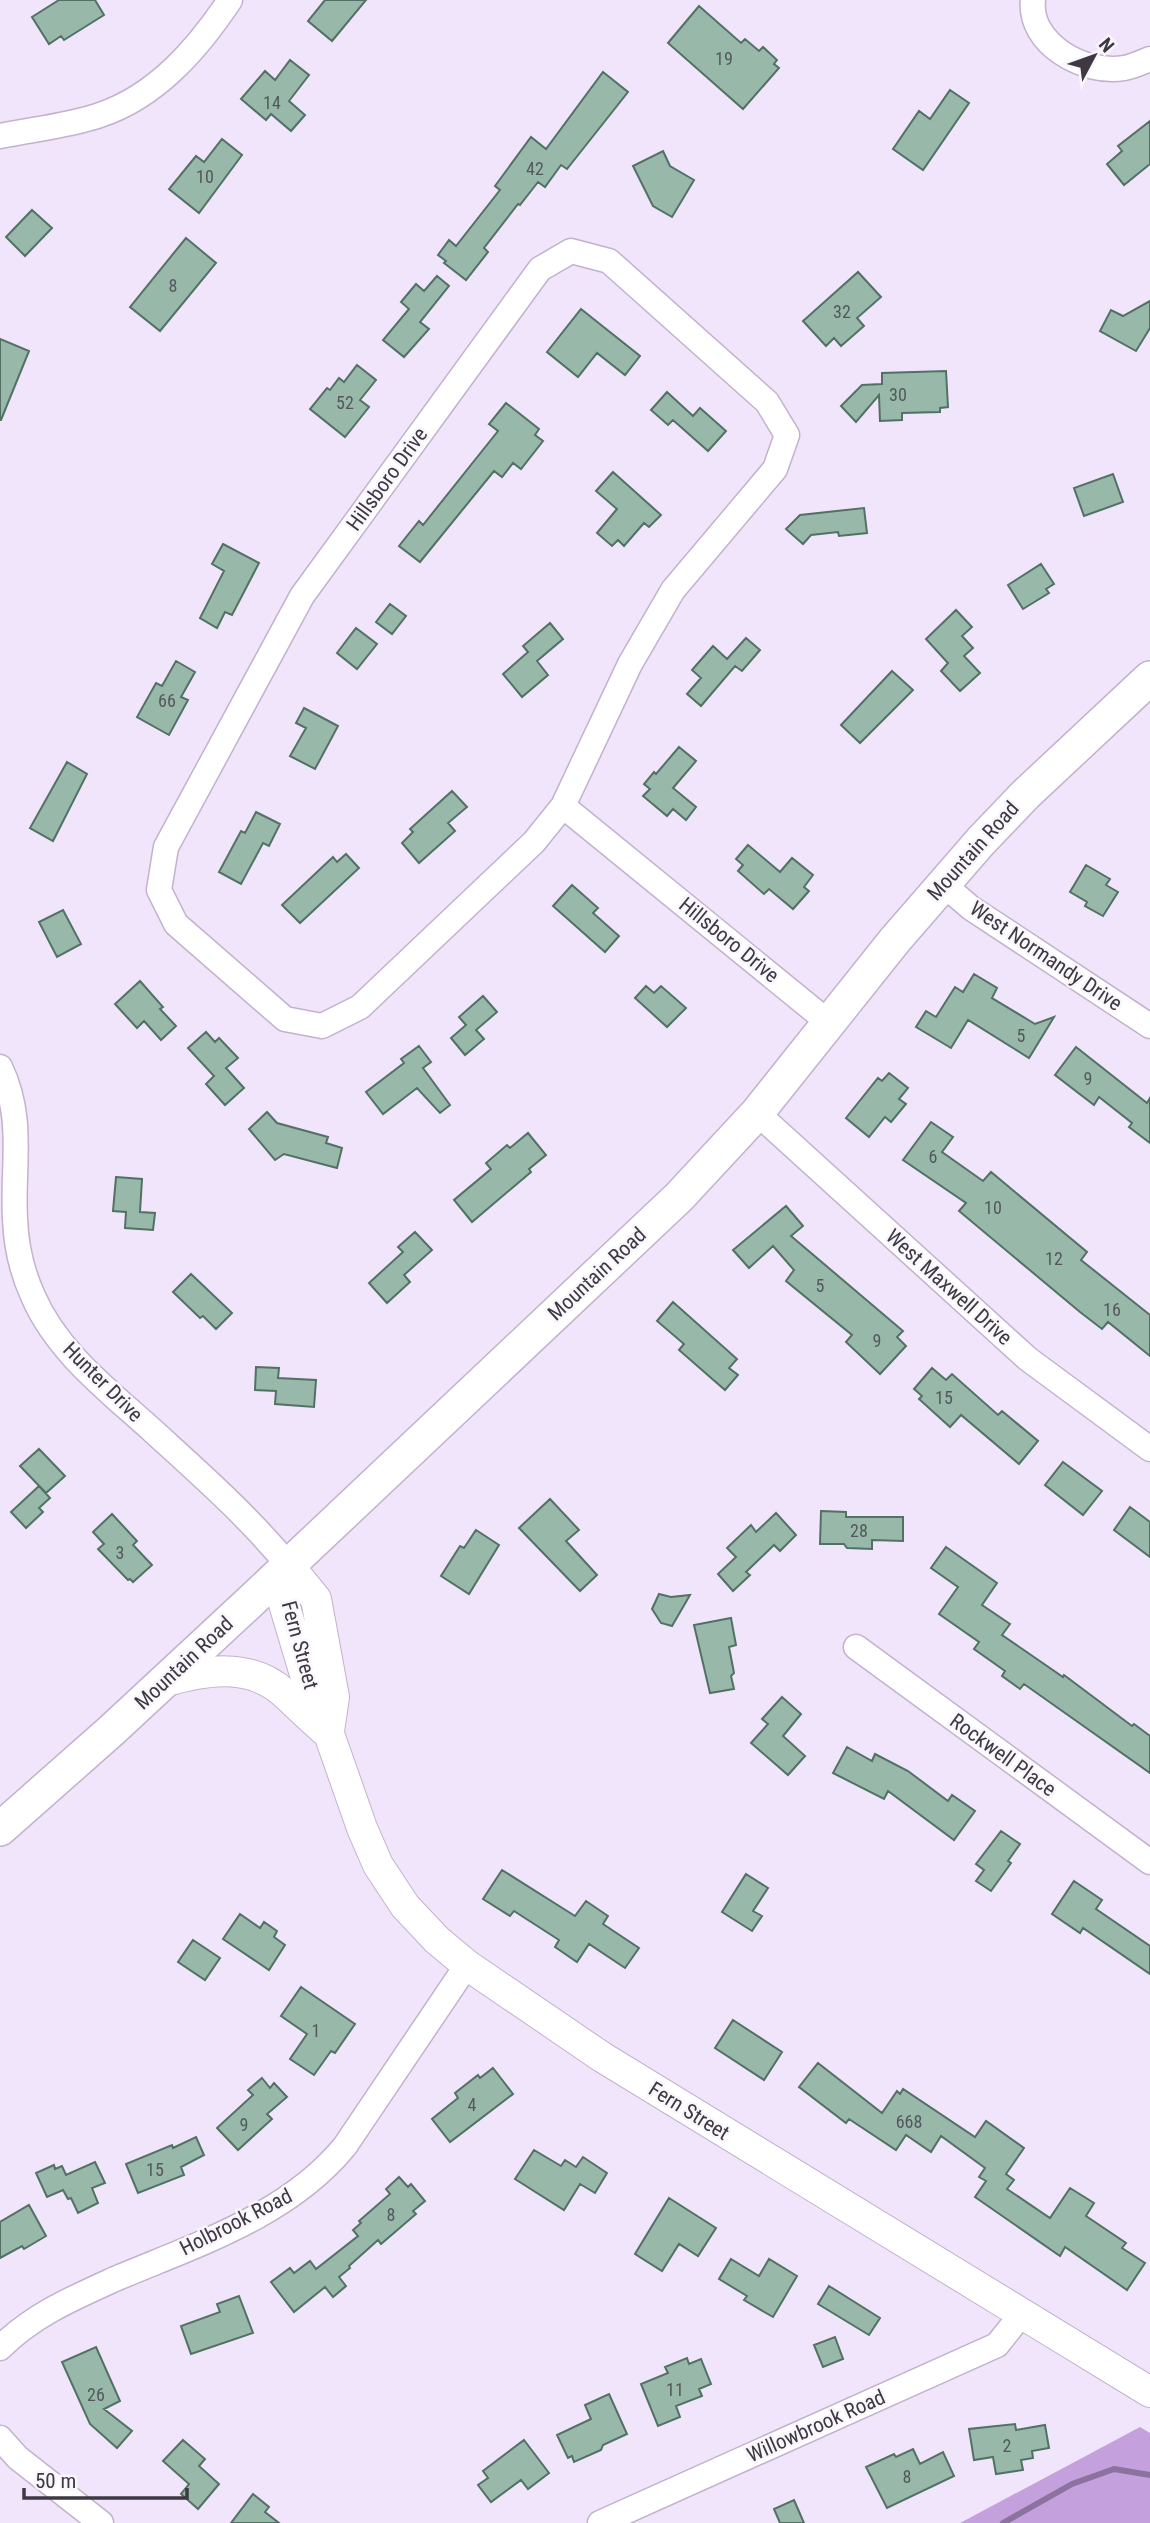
<svg xmlns="http://www.w3.org/2000/svg" width="1150" height="2523" font-family="'Roboto Condensed',sans-serif">
<style>
.forest{fill:#c4a1dd}
.lines{fill:none;stroke-linecap:round;stroke-linejoin:round}
.stream{stroke:#8c729e;stroke-width:6}
.building{fill:#98b9aa;stroke:#527164;stroke-width:2}
.minor-casing{stroke:#c2b2cd;stroke-width:27}
.tertiary-casing{stroke:#c2b2cd;stroke-width:32}
.secondary-casing{stroke:#c2b2cd;stroke-width:36}
.minor{stroke:#fff;stroke-width:24}
.tertiary{stroke:#fff;stroke-width:30}
.secondary{stroke:#fff;stroke-width:33}
.labels{text-anchor:middle;dominant-baseline:central;stroke-width:5;stroke-linejoin:round;paint-order:stroke}
.number-label{font-size:18px;fill:#54585d}
.street-label{font-size:21px;fill:#3e3843;stroke:#f9f6fc}
</style>
<rect width="100%" height="100%" fill="#f1e5fb"/>
<!-- forest -->
<path class="forest" d="M1140,2427L1150,2433V2523H960Z"/>
<g class="lines">
<!-- stream -->
<path class="stream" d="M1003,2523L1072,2484L1114,2469L1150,2475"/>
</g>
<!-- building -->
<path class="building" d="M59,0H95L104,15L64,40L61,36L49,44L32,17Z
M325,0H366L332,41L308,21Z
M699,6L741,43L745,39L759,51L763,47L777,60L774,64L779,68L743,109L668,43Z
M290,60L309,75L289,101L305,115L291,131L271,114L266,120L241,99L265,71L275,80Z
M603,72L628,92L567,169L561,165L545,187L538,182L520,205L518,204L484,248L488,252L466,280L444,263L446,261L438,255L449,240L456,246L500,190L495,186L531,137L546,149Z
M950,90L969,103L923,170L893,149L919,111L930,119Z
M1150,121V164L1124,185L1107,164L1122,151L1118,146Z
M222,139L242,155L199,213L169,189L196,156L204,162Z
M663,151L670,166L694,180L672,217L653,206L633,166Z
M32,210L52,228L25,256L6,237Z
M186,238L216,263L160,331L130,307Z
M858,272L881,297L857,318L864,326L841,346L834,338L826,346L803,321Z
M437,276L449,286L420,322L429,329L404,357L383,340L409,309L401,302L416,284L424,291Z
M1150,301V328L1136,351L1100,331L1111,310L1123,316Z
M581,309L640,356L625,375L597,353L578,377L547,352Z
M0,339L29,351L1,420H0Z
M357,365L376,380L360,400L369,407L345,437L310,409L327,388L330,390L339,378L344,382Z
M946,371L948,407L940,408V412L902,413V420L880,421L879,395L856,422L841,406L862,385L882,384V373Z
M667,392L693,416L700,408L726,431L708,451L673,420L668,425L651,410Z
M506,403L539,429L535,435L543,441L521,469L513,463L502,477L494,471L420,562L399,546L419,521L423,525L498,431L489,424Z
M613,472L661,515L649,527L644,523L624,546L618,540L612,546L597,533L617,509L596,491Z
M1113,474L1123,502L1084,516L1074,488Z
M864,508L867,533L839,536L838,532L811,535L803,544L786,529L800,515Z
M223,544L259,563L232,615L225,612L217,628L200,618L224,571L212,564Z
M1041,564L1054,584L1046,589L1049,593L1023,609L1008,585Z
M390,604L406,616L392,634L376,622Z
M956,610L972,627L962,636L973,648L964,656L980,673L960,691L941,671L948,663L926,639Z
M550,623L563,639L537,661L548,675L522,697L503,674L528,652L523,646Z
M356,628L377,644L357,669L337,653Z
M746,638L760,650L742,671L735,666L701,706L687,694L701,678L692,670L713,646L727,659Z
M176,661L195,672L181,697L188,700L169,735L137,717L156,683L162,686Z
M892,671L913,690L860,743L841,725Z
M304,708L338,726L315,769L290,756L306,728L296,723Z
M679,747L696,761L673,788L696,807L686,820L673,809L667,816L643,796L650,789L644,784L654,772L656,774Z
M67,762L87,774L53,841L30,828Z
M452,791L467,807L448,823L455,831L419,863L402,843L413,832L410,829Z
M256,812L280,824L269,846L263,843L241,884L219,872L241,831L245,833Z
M748,845L780,872L792,858L813,875L804,887L809,891L793,909L769,889L764,894L738,871L743,865L736,859Z
M346,854L359,868L300,923L282,905L333,857L337,862Z
M1086,865L1110,879L1106,885L1118,892L1103,916L1085,906L1087,902L1070,892Z
M572,885L598,908L593,913L619,936L605,952L553,906Z
M63,910L81,944L57,957L39,922Z
M974,974L997,988L992,998L1035,1024L1054,1017L1029,1058L968,1020L951,1048L916,1027L926,1011L936,1017L955,987L963,992Z
M140,981L163,1007L160,1009L176,1026L161,1040L144,1021L137,1028L115,1004Z
M646,986L654,993L661,986L686,1008L667,1027L635,998Z
M483,996L497,1012L476,1030L484,1039L465,1055L451,1038L466,1025L459,1017Z
M206,1032L215,1042L219,1038L238,1058L226,1068L244,1088L225,1105L206,1084L214,1076L188,1048Z
M419,1046L431,1062L423,1068L450,1105L440,1113L417,1088L383,1114L366,1092L404,1063L401,1059Z
M1076,1047L1147,1103L1150,1098V1143L1129,1127L1132,1123L1099,1097L1094,1105L1055,1075Z
M889,1073L908,1088L899,1099L906,1104L891,1122L885,1117L869,1137L846,1118L878,1078L882,1081Z
M267,1112L277,1123L328,1137L326,1143L342,1148L337,1168L284,1154L275,1160L249,1129Z
M931,1122L953,1137L942,1152L983,1181L991,1172L1087,1252L1081,1260L1150,1315V1356L1108,1322L1102,1329L1080,1312L959,1211L966,1203L903,1160Z
M528,1133L546,1155L529,1169L531,1172L472,1222L454,1200L491,1169L486,1163L507,1145L510,1148Z
M116,1177L142,1179L140,1212L155,1213L153,1230L125,1228L126,1212L113,1211Z
M786,1206L803,1226L791,1236L903,1331L897,1337L906,1346L880,1374L846,1342L852,1335L786,1281L794,1270L773,1246L749,1268L733,1250Z
M415,1232L432,1250L404,1275L410,1282L387,1303L369,1283L403,1252L398,1247Z
M191,1274L232,1313L216,1329L203,1316L200,1318L173,1292Z
M673,1302L737,1359L729,1368L738,1375L725,1390L679,1350L684,1344L657,1321Z
M256,1367L279,1368L278,1378L316,1380L314,1407L275,1404L276,1391L255,1390Z
M932,1368L946,1380L952,1374L998,1415L1002,1411L1038,1441L1019,1464L961,1415L950,1427L919,1399L922,1396L914,1389Z
M39,1449L65,1476L46,1493L20,1466Z
M1063,1462L1102,1491L1083,1515L1045,1485Z
M39,1486L50,1498L39,1508L43,1512L26,1528L11,1512Z
M550,1499L579,1530L566,1541L597,1575L580,1591L519,1528Z
M1130,1507L1150,1522V1557L1114,1530Z
M821,1511L846,1512V1517H903V1541L872,1540V1549L847,1548L844,1544H820Z
M776,1513L796,1535L780,1551L774,1545L746,1572L750,1575L733,1591L718,1574L736,1557L727,1548L751,1525L756,1532Z
M112,1514L137,1541L133,1545L152,1565L133,1582L130,1579L128,1580L98,1549L104,1544L93,1532Z
M476,1530L499,1545L469,1594L441,1576L460,1546L464,1548Z
M946,1547L997,1583L982,1605L1010,1624L1002,1635L1063,1677L1064,1675L1132,1726L1134,1724L1150,1736V1773L1024,1684L1020,1689L1002,1676L1005,1671L974,1649L979,1642L939,1614L958,1587L931,1568Z
M659,1594L671,1597L690,1595L672,1626L661,1623L652,1609Z
M731,1618L736,1645L729,1647L734,1673L731,1676L734,1689L710,1693L694,1625Z
M782,1697L801,1714L783,1736L805,1756L788,1775L751,1743L768,1724L762,1719Z
M847,1747L872,1761L875,1754L908,1771L948,1801L952,1795L975,1811L954,1840L888,1791L884,1799L833,1773Z
M1001,1831L1020,1844L1008,1861L1011,1863L991,1891L976,1881L984,1870L976,1864Z
M502,1870L575,1916L586,1901L608,1916L603,1924L639,1948L625,1968L589,1944L577,1962L555,1947L559,1940L514,1911L510,1916L483,1899Z
M746,1874L768,1888L753,1911L762,1916L752,1931L722,1912Z
M1074,1881L1102,1900L1096,1909L1150,1946V1974L1083,1928L1080,1933L1052,1914Z
M240,1914L260,1928L264,1922L277,1931L274,1937L285,1945L269,1970L223,1939Z
M193,1940L220,1958L205,1980L178,1962Z
M301,1987L355,2024L335,2053L331,2051L314,2075L290,2059L307,2034L281,2016Z
M733,2020L782,2052L764,2080L715,2048Z
M818,2063L882,2113L897,2091L900,2094L903,2089L975,2137L986,2121L1024,2148L1006,2174L1014,2180L1007,2189L1050,2218L1070,2188L1094,2203L1086,2216L1126,2243L1122,2248L1145,2263L1127,2290L1065,2247L1060,2256L975,2197L986,2181L979,2177L985,2168L941,2136L931,2152L906,2135L896,2150L849,2119L846,2123L799,2087Z
M493,2068L513,2094L450,2142L432,2119L458,2098L455,2093L478,2075L480,2078Z
M262,2078L270,2088L274,2083L287,2097L267,2114L272,2119L238,2150L217,2128L253,2095L248,2090Z
M196,2137L204,2155L181,2167L184,2175L138,2193L126,2164L172,2145L173,2148Z
M534,2150L561,2166L565,2160L576,2167L583,2157L607,2173L595,2193L580,2184L564,2210L515,2179Z
M95,2162L105,2183L92,2188L98,2203L78,2213L71,2198L68,2199L63,2190L47,2197L36,2173L54,2165L55,2169L62,2166L66,2175Z
M399,2177L408,2187L411,2184L425,2201L413,2211L416,2214L381,2244L378,2240L349,2266L350,2268L339,2277L346,2286L333,2297L325,2287L294,2312L271,2282L290,2268L294,2273L310,2261L316,2269L358,2236L353,2230L361,2223L359,2221L390,2194L386,2189Z
M669,2198L716,2228L698,2256L679,2244L662,2271L635,2254Z
M29,2205L46,2236L24,2249L22,2246L0,2258V2222Z
M731,2259L759,2276L769,2259L797,2276L773,2317L744,2300L747,2296L719,2279Z
M829,2286L880,2318L869,2335L818,2304Z
M239,2296L253,2333L191,2354L181,2326L220,2312L217,2304Z
M835,2337L843,2359L823,2367L814,2345Z
M96,2347L120,2401L104,2409L132,2431L117,2448L90,2424L62,2362Z
M687,2358L689,2364L701,2359L711,2384L699,2389L702,2396L676,2406L680,2417L658,2426L641,2384L668,2373L665,2367Z
M609,2394L627,2434L603,2445L601,2450L574,2462L572,2456L568,2458L557,2435L591,2419L585,2405Z
M1015,2424L1016,2430L1045,2425L1049,2448L1032,2451L1033,2458L1021,2460L1023,2470L996,2474L993,2457L974,2460L969,2429Z
M183,2440L205,2459L199,2466L219,2484L198,2509L181,2494L189,2484L163,2461Z
M524,2440L549,2473L528,2489L521,2480L491,2502L478,2485L488,2478L483,2471Z
M913,2449L920,2464L943,2452L954,2476L887,2508L866,2467L894,2454L896,2457Z
M253,2494L269,2507L265,2512L279,2523H231Z
M794,2500L804,2523H780L774,2509Z"/>
<g class="lines">
<!-- minor casing -->
<g class="minor-casing">
<path id="minor" d="M1033,0C1028,44 1085,75 1124,68C1132,67 1142,62 1150,59
M0,136C33,129 69,126 100,115C157,96 198,48 230,0
M571,251L609,261L767,402L787,435L775,469L673,590L630,664L563,806L534,842L360,1007L322,1026L285,1019L176,924L159,890L166,847L302,596L540,269Z
M563,806L828,1022
M943,884L971,908L1150,1026
M0,1067C25,1119 12,1165 15,1219C16,1246 22,1272 33,1296C57,1352 109,1391 153,1431C200,1474 248,1516 289,1566
M757,1113L1028,1359L1150,1449
M856,1647L1150,1862
M0,2348C33,2315 73,2298 115,2279C195,2245 288,2216 345,2146L467,1965
M0,2438L18,2458L101,2523
M600,2523L997,2345L1021,2315"/>
</g>
<!-- tertiary casing -->
<g class="tertiary-casing">
<path id="tertiary" d="M289,1566L284,1604L309,1688L329,1734L362,1828L378,1865L405,1906L437,1940L467,1965L602,2057L1150,2392
M289,1566L316,1599L334,1697L329,1731
M164,1682C204,1670 250,1662 284,1693C297,1705 310,1718 324,1730"/>
</g>
<!-- secondary casing -->
<g class="secondary-casing">
<path id="secondary" d="M0,1829L112,1730L252,1600L679,1197L757,1113L895,940L981,841L1026,794L1150,678"/>
</g>
<!-- minor -->
<use href="#minor" class="minor"/>
<!-- tertiary -->
<use href="#tertiary" class="tertiary"/>
<!-- secondary -->
<use href="#secondary" class="secondary"/>
</g>
<g class="labels">
<!-- number labels -->
<g class="number-label">
<text x="724" y="58">19</text>
<text x="272" y="102">14</text>
<text x="535" y="168">42</text>
<text x="205" y="176">10</text>
<text x="173" y="285">8</text>
<text x="842" y="311">32</text>
<text x="898" y="394">30</text>
<text x="345" y="402">52</text>
<text x="167" y="700">66</text>
<text x="1021" y="1035">5</text>
<text x="1088" y="1078">9</text>
<text x="933" y="1156">6</text>
<text x="993" y="1207">10</text>
<text x="1054" y="1258">12</text>
<text x="820" y="1285">5</text>
<text x="1112" y="1309">16</text>
<text x="877" y="1340">9</text>
<text x="944" y="1397">15</text>
<text x="859" y="1530">28</text>
<text x="120" y="1552">3</text>
<text x="316" y="2030">1</text>
<text x="472" y="2104">4</text>
<text x="909" y="2121">668</text>
<text x="244" y="2124">9</text>
<text x="155" y="2169">15</text>
<text x="391" y="2214">8</text>
<text x="675" y="2389">11</text>
<text x="96" y="2394">26</text>
<text x="1007" y="2445">2</text>
<text x="907" y="2476">8</text>
</g>
<!-- street labels -->
<g class="street-label">
<text transform="translate(387 479) rotate(-54)">Hillsboro Drive</text>
<text transform="translate(973 851) rotate(-48)">Mountain Road</text>
<text transform="translate(729 940) rotate(39)">Hillsboro Drive</text>
<text transform="translate(1046 956) rotate(34)">West Normandy Drive</text>
<text transform="translate(597 1274) rotate(-43)">Mountain Road</text>
<text transform="translate(949 1287) rotate(42)">West Maxwell Drive</text>
<text transform="translate(103 1382) rotate(45)">Hunter Drive</text>
<text transform="translate(300 1645) rotate(75)">Fern Street</text>
<text transform="translate(184 1663) rotate(-43)">Mountain Road</text>
<text transform="translate(1003 1755) rotate(36)">Rockwell Place</text>
<text transform="translate(689 2111) rotate(32)">Fern Street</text>
<text transform="translate(236 2222) rotate(-27)">Holbrook Road</text>
<text transform="translate(816 2426) rotate(-24)">Willowbrook Road</text>
</g>
</g>
<!-- north arrow -->
<g transform="translate(1094 56) rotate(49)" stroke="#f9f6fc" stroke-width="5" paint-order="stroke">
<path d="M0-5L12 26L0 18L-12 26Z" fill="#3e3843"/>
<text y="-10" font-size="19" font-weight="bold" text-anchor="middle" fill="#3e3843">N</text>
</g>
<!-- scale -->
<path d="M24 2488v10h163v-10" fill="none" stroke="#3e3843" stroke-width="3.5"/>
<text x="35" y="2488" font-size="21" fill="#3e3843" stroke="#f9f6fc" stroke-width="5" paint-order="stroke">50 m</text>
</svg>
